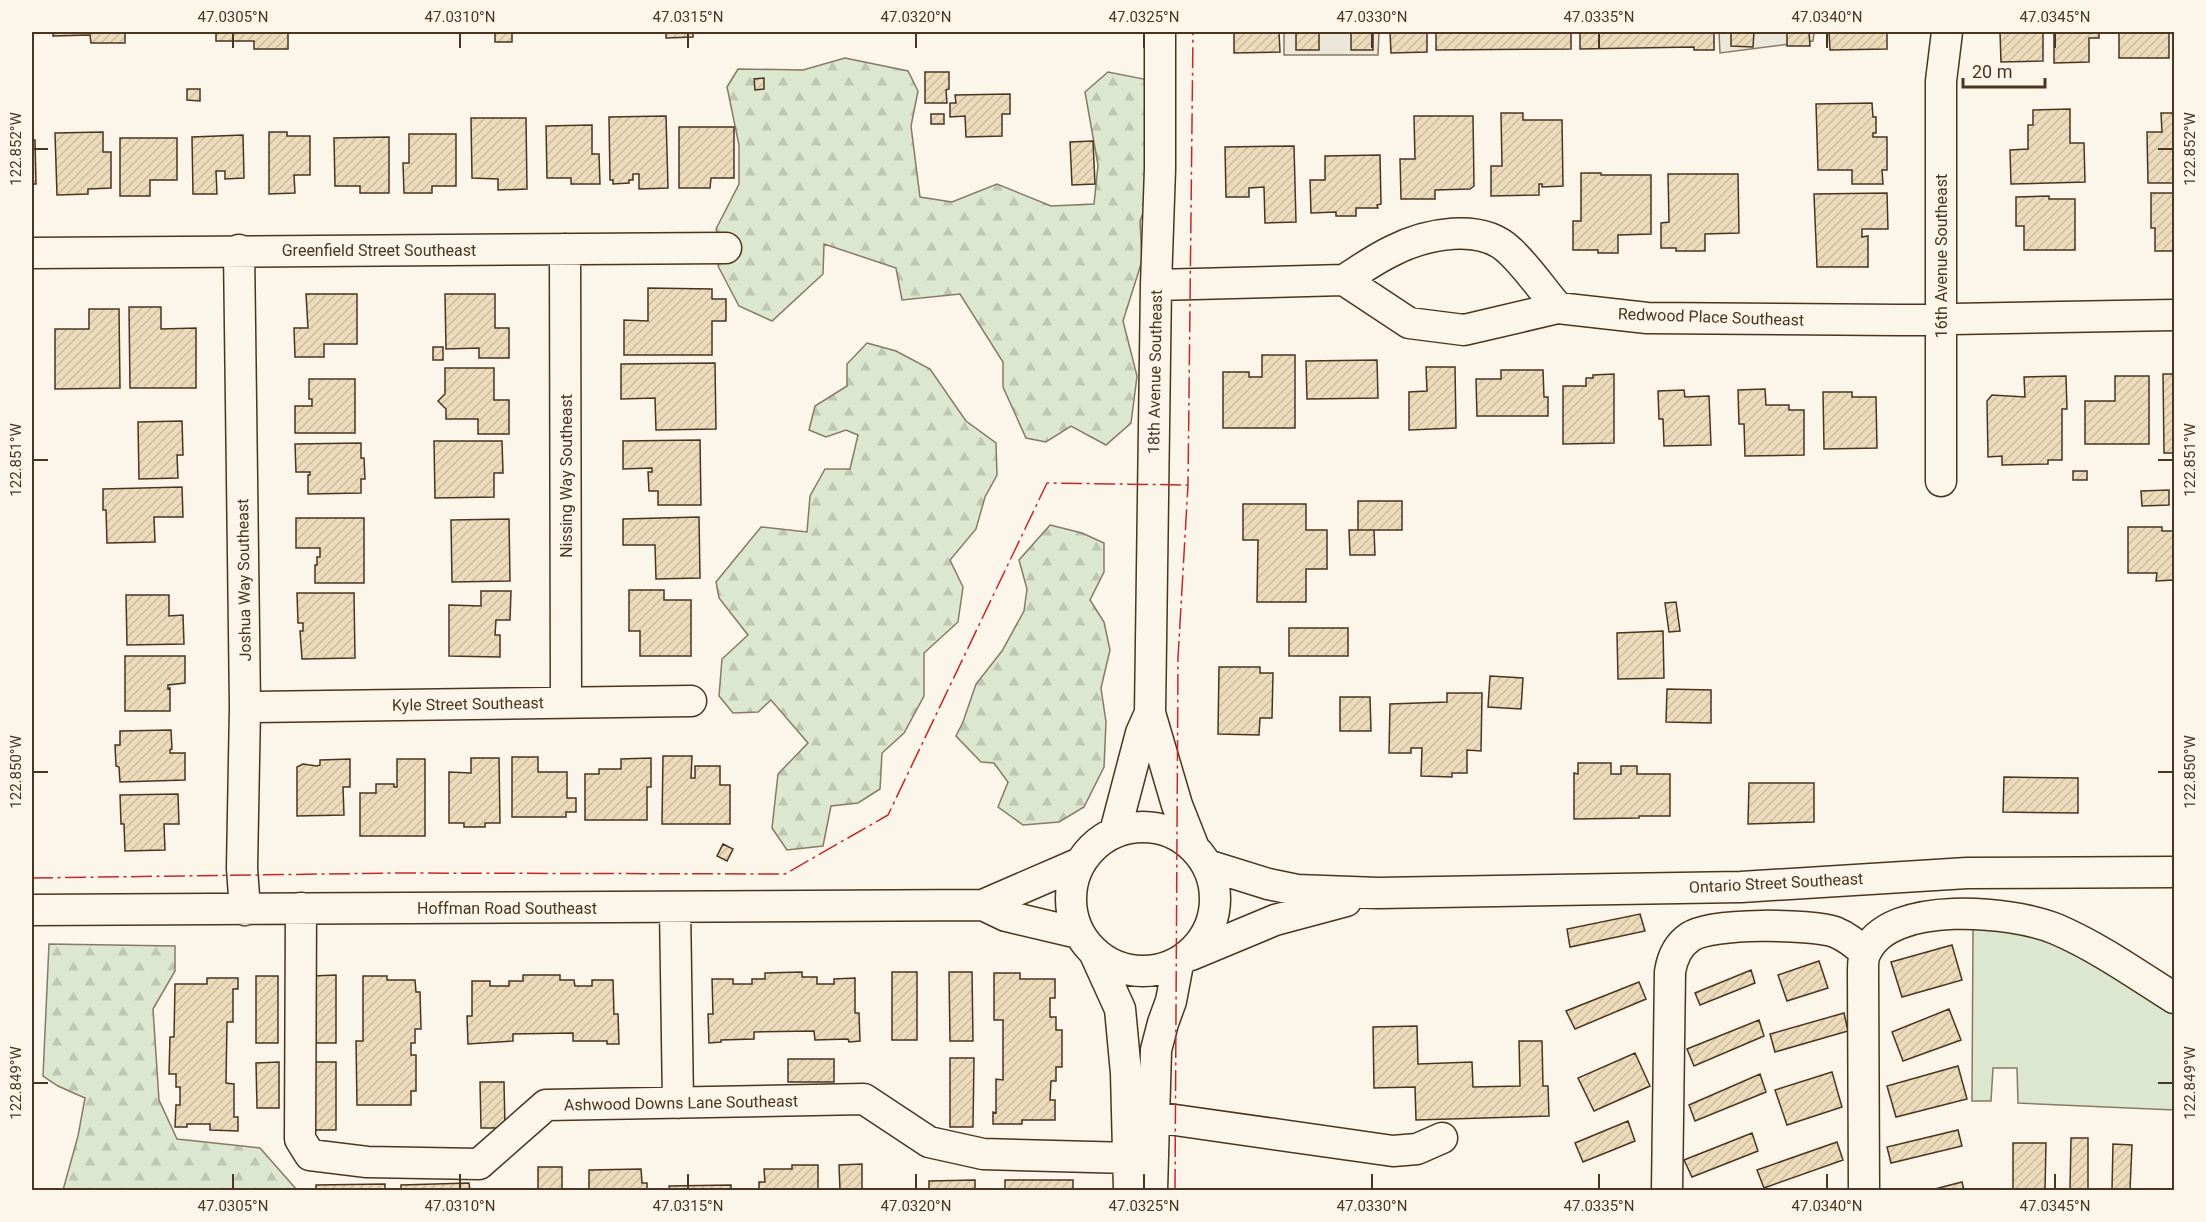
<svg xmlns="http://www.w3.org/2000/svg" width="2206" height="1222" font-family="Roboto,sans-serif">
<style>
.forest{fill:url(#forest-firs);stroke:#887966;stroke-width:1.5}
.park{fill:#dce7d0;stroke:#887966;stroke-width:1.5}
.parking{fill:#ede7d9;stroke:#887966;stroke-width:1.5}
.building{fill:url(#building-hatch);stroke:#4a3520;stroke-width:1.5}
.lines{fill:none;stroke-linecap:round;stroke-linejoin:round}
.minor-casing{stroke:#4a3520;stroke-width:33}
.minor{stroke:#fbf6e9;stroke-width:30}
.power{stroke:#c62828;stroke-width:1.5;stroke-dasharray:21 4.5 3 4.5;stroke-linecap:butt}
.ticks{fill:none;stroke:#4a3520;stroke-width:2}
.labels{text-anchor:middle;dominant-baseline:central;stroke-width:4.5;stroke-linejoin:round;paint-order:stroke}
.street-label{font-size:16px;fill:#4a3520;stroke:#fbf6e9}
.neatline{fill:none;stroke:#4a3520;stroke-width:2}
.ticks-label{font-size:15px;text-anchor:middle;fill:#4a3520}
</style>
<defs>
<pattern id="forest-firs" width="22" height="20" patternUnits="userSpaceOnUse" patternTransform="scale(1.5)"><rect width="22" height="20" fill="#dce7d0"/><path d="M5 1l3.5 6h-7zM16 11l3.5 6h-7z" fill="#bec7b2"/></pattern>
<pattern id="building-hatch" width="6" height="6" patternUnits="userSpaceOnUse" patternTransform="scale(1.5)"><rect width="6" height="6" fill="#ecdcbc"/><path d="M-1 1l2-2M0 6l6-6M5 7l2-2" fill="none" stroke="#ccbda1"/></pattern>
</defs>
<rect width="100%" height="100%" fill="#fbf6e9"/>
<!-- forest -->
<path class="forest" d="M845,58L908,71L918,91L911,126L920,197L952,202L997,184L1051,206L1094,204L1098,165L1085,92L1108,72L1159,82L1160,169L1140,221L1142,261L1123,321L1137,376L1131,423L1106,445L1071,426L1046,442L1026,438L1003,387V362L960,294L902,300L896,268L824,244L823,274L772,321L739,306L718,266L723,255L716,229L739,184V145L727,87L738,69L803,70Z
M867,343L896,351L930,369L966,421L996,443L997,475L985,497L976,529L950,560L963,587L958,622L924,653V696L904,733L882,753L880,789L858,803L831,806L823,846L787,850L772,828L778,774L808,743L771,700L758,712L733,713L719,696L722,659L748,635L719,598L716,582L761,527L807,532L810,496L825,469H850L858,435L846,430L826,437L809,430L815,406L847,386V364Z
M1050,525L1082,533L1104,543V572L1090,600L1104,622L1110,650L1101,688L1106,722L1104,767L1084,807L1059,822L1023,825L998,807L1008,782L994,763L981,762L956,736L963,722L976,684L1002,651L1024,611L1027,589L1019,560Z
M49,944L175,946V971L153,1009L159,1100L177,1139L260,1148L297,1190H63L78,1136L85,1098L58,1086L43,1076Z"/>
<!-- park -->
<path class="park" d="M1973,928H2000L2066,940L2162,1007L2174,1013V1110L2018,1103L2017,1068H1993L1991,1101H1972Z"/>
<!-- parking -->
<path class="parking" d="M1284,32H1379L1378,55H1284Z
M1719,32H1814L1813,41L1720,53Z"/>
<!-- building -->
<path class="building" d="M53,32H125V43H91L90,35L53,36Z
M216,32H288V49H254V41H216Z
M495,32H542V33H512V42H495Z
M666,32H693V37L666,38Z
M1234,32H1279L1280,52L1234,53Z
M1296,32H1319V50H1296Z
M1351,32H1373V50H1351Z
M1390,32H1427V52L1391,53Z
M1436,32H1571V49L1436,50Z
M1580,32H1714V50H1694V47L1580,49Z
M1731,32H1754L1753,47L1731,46Z
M1787,32H1809L1810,46H1787Z
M1829,32H1887V49L1830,50Z
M2000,32H2043V61L2001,62Z
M2054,32H2099V38H2089V62L2054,63Z
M2119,32H2169V58H2119Z
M925,72H949V89L946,90L947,103H925Z
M764,78V89L755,90L754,79Z
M187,89H200V101L187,100Z
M1010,94V114H1002V136L966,137L965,116L950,117V103H956L955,95Z
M1872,103L1873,117H1876V133H1873V137H1887V170H1882L1883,184H1852V170H1818L1816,104Z
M2070,109V143H2084L2085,182L2011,184L2010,150L2028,149V125H2033V110Z
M1501,113H1523V120H1562L1563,186L1542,187V184H1539V195L1491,196V166H1502Z
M2161,113H2174V183H2148L2147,132H2162Z
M931,114H944V124H931Z
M666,116L668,188L639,189V174H633V180H629V183L613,184V180H610L609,117Z
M1414,116H1473L1474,186L1470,189L1435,190V199H1401L1400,159H1415Z
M471,118H526L527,189L498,190V179L472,178Z
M592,125V154H599L600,184H571V178H547L546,126Z
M679,127H734V178H711L710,188H679Z
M103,132V152H111V188L88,189V194L57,195L55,133Z
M269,132H287V136H310V175H294L295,193L269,194Z
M409,134H456V186H432V193H404L403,163H409Z
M243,135L244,178L225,179V171H216L217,194H193L192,137Z
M389,137V193H360V186H335L334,138Z
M120,138H177V180H150V196H120Z
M32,140H35L36,184H32Z
M1093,141L1095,184L1072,185L1070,142Z
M1294,146L1296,222L1265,223L1264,187L1249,188V197H1226L1225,147Z
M1380,155L1381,204L1377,205L1378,208H1356V216H1336V212L1311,213L1310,180H1325V156Z
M1581,173H1601V175H1651V234L1618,235V253H1598V250H1573V221H1581Z
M1668,174H1738L1739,233L1705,234V251H1676V248H1661V223L1669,222Z
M1887,193L1888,229H1862V237L1868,236V267H1817L1814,194Z
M2151,193H2174V251H2155V228H2151Z
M2049,196V199H2075V250H2024V226H2016V197Z
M648,288L712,289V299H726V321H712V355H624V320L648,321Z
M306,294H357V344H324V357H295L294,328H308Z
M445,294H495V328H509V358H479V348L446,349Z
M129,307H161V329L196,328V388H130Z
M89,309H119L120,388L55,389V329H89Z
M433,347H443V360H433Z
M1262,355H1295V428H1223V372H1249V377H1262Z
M1377,360L1378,398L1307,399L1306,361Z
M715,363L716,429L656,430L655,398L621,399V364Z
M1426,367H1455L1456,428L1409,430V392L1427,391Z
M445,368H494V400H509V434H478V419H446V409L438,401L445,394Z
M1501,370H1543L1544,397H1548V416H1477L1476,379H1501Z
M1614,374V443L1563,444V386H1586V378H1593V375Z
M2163,374H2174V453H2164Z
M2066,376L2067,409H2062V460H2048V464L2002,465V456L1988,457L1987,401L1992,395L2025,397L2024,377Z
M2115,376H2149V444H2085V401H2115Z
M309,379H355V433H295V406H312V399H309Z
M1765,389L1766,405H1789V410H1804V455L1745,456L1744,424H1739L1738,390Z
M1684,390L1685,397L1709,396L1711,445L1664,446L1663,419H1659L1658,391Z
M1823,392H1852V397H1876L1877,448L1824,449Z
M182,421L183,455H177L178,478L139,479L138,422Z
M700,440L701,505H658V491H649L648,472H652V468L623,469V441Z
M434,441H502L503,473H494V497L435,498Z
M361,443V458H364L365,479H361V493L308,494V475H310V472H296L295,444Z
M2073,471H2087V480H2073Z
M182,487L183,517H154L155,542L107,543L106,510H103V489Z
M2169,490V505L2142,506L2141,491Z
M1358,501H1402V530H1358Z
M1243,504H1306V530H1327V569H1306V602H1257L1258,540H1243Z
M699,517L700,578L656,579L655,545H623V519Z
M296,518H364V583H315V565H317V557H320V548H296Z
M509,519L510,581L452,582L451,520Z
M2128,527H2162V531H2174V580L2156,581L2157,573H2128Z
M1349,530H1374L1375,555H1350Z
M629,590H664V600H691V656H640V631H629Z
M481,591H511L510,620H496L495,635H500V657L449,656V605L481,606Z
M297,593H354L355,658L302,659L300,631H303V623H298Z
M126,595H169V616L183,615L184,644L127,645Z
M1676,602L1680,631L1669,632L1665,603Z
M1289,628H1348V656H1289Z
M1663,631L1664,678L1618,679L1617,633Z
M125,656H185V683L168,685V689L170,688V711H125Z
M1219,667H1260V673H1273L1272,718H1260L1259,735L1218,734Z
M1490,676L1523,678L1521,709L1488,707Z
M1667,689L1711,690V723L1666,722Z
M1447,693H1482L1481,751L1467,750V773H1452V777L1421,776L1422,748H1411V753H1389L1390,704L1447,702Z
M1340,697H1370L1371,731H1340Z
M171,730L172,749L170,750V753H185V780L120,782L119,767L116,766L115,745H120V731Z
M663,756H692L691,778H695V766H720V785H730V824H662Z
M512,757H538V772H567V798H576V812H566V817H512Z
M471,758H499L500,823H485V827H464V823H449V772L471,773Z
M651,758V787H647V820H585V774H599V769H621V759Z
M350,759V787H343L344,815L297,816V767L303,764L317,766L320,765V760Z
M397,759H425V836H360V793H376V784H394V787H397Z
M1578,763H1611V774H1621V766H1637V774H1670V816H1639V818L1574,819V773L1578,774Z
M2004,777L2078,778V813L2003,812Z
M1749,783H1814V822L1748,824Z
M178,794L179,824H164L165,850L125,851L124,824H121L120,795Z
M723,844L733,849L727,861L717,856Z
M1640,914L1645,931L1570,947L1567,929Z
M1952,945L1962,980L1902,997L1891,962Z
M1819,961L1828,988L1787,1001L1778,975Z
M1751,970L1755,983L1700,1005L1695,993Z
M802,972V977H817V984H834V979L855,978V1013H859L860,1041L849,1042L848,1039L815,1040L814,1031L754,1032V1039L721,1040V1042L709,1043L708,1014H713L712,979H733V984H752V979H765V973Z
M892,972H917V1040H892Z
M949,972H972L973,1041H950Z
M994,973H1020V979H1055V998H1050V1017H1056V1030H1062V1067H1056V1081H1051L1050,1100H1055V1120H1022V1124H993V1112L996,1113V1079L1003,1080V1020H994Z
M336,975V1043H313L312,976Z
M523,975H560V980H574L575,986H592V980H613L614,1014H618L619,1044H607V1041H573V1033L513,1034V1041L468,1044L467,1016H472V981H490V986H509V981H523Z
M256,976H278V1043H256Z
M363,976H387V980H415L416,992H420L421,1029H415V1043H411V1055H416V1091H411V1105H357L356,1041H363Z
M207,978H238V989H233V1022H227L226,1083L234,1084V1117H238V1131L210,1130V1124H187V1127H175L176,1105H180V1087H176V1074H169L170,1037H174L175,984H207Z
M1639,982L1646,999L1575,1029L1566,1011Z
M1949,1009L1961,1040L1903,1061L1892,1032Z
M1844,1013L1848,1031L1775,1052L1770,1034Z
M1759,1020L1764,1036L1694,1066L1687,1049Z
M1417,1026L1418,1064L1472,1062L1473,1087L1520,1086L1519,1041H1542L1543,1086H1548L1549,1116L1416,1120L1415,1087L1374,1088L1373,1027Z
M1635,1053L1650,1086L1594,1111L1578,1078Z
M950,1058H974L973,1127H950Z
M788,1059H834V1082H788Z
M279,1062V1108H257L256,1063Z
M313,1062H336V1130H313Z
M1958,1066L1967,1099L1896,1117L1887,1086Z
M1832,1072L1842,1107L1787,1125L1775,1090Z
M1760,1074L1766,1092L1695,1121L1689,1105Z
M480,1082H504L505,1128H481Z
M1628,1121L1635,1141L1583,1162L1575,1143Z
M1958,1130L1962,1146L1891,1163L1887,1147Z
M1752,1133L1758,1151L1692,1177L1684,1160Z
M2071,1138H2088V1190H2070Z
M1837,1142L1843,1160L1764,1188L1757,1170Z
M2013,1143H2046L2045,1190H2013Z
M2113,1144L2132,1145L2130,1190H2112Z
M862,1164V1190H840L839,1165Z
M792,1165H818V1190H759V1182H765L764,1169H792Z
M538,1167H562V1190H538Z
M641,1169L642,1183H647V1190H589V1170Z
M975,1180V1190H929V1181Z
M1005,1180H1073V1190H1005Z
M1962,1182L1964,1190H1931Z
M469,1183L470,1190H401V1185Z
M385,1184V1190H316V1185Z
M731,1185V1190H670L669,1186Z"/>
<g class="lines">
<!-- minor casing -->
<g class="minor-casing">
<path id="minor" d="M1160,32V169L1156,285L1150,713L1177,805L1194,848
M565,249L566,702
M239,250L245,707L242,868L245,910
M32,253L726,248
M1344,280C1360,270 1375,259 1392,251C1425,234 1481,222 1510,251C1528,268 1542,289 1558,308
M1156,285L1344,280L1409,323L1464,330L1558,308L1647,318L1898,320L2174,315
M1941,481V81L1947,32
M245,707L691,701
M1071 899a72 72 0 1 1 144 0a72 72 0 1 1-144 0Z
M1115,832L1141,733L1150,713
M1207,865L1268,884L1297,890L1378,893L1741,887L1967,873L2174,872
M983,905L1006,916L1078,933
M675,907L678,1103
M301,908L300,1139L310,1155L367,1162L479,1164L546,1105L864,1099L929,1142L983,1154L1130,1158
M32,910L983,905L1080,863
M1095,954L1120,1009L1126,1073L1129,1190
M1191,955L1275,920L1346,901
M1154,1117L1393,1151L1417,1149L1442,1138
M1152,1190L1156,1050L1163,1023L1171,1001L1178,964
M1667,1190L1670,972C1672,959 1678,945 1690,937C1712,922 1810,924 1835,932C1847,937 1856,944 1865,953
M1864,1190L1863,970C1863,964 1863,957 1866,952C1890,899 2012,911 2056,929C2098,947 2136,974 2174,998"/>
</g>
<!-- minor -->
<use href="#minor" class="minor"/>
<!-- power -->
<path class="power" d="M32,878L399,873L785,874L888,815L1047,483L1188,485
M1175,1190L1178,658L1188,485L1193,32"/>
</g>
<!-- ticks -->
<path class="ticks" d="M233,33V48M460,33V48M688,33V48M916,33V48M1144,33V48M1372,33V48M1599,33V48M1827,33V48M2055,33V48M33,149H48M2158,149H2173M33,460H48M2158,460H2173M33,772H48M2158,772H2173M33,1083H48M2158,1083H2173M233,1174V1189M460,1174V1189M688,1174V1189M916,1174V1189M1144,1174V1189M1372,1174V1189M1599,1174V1189M1827,1174V1189M2055,1174V1189"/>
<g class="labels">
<!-- street labels -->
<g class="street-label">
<text x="379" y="250">Greenfield Street Southeast</text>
<text transform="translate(1941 256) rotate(-90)">16th Avenue Southeast</text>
<text transform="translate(1711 317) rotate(2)">Redwood Place Southeast</text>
<text transform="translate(1155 372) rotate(-89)">18th Avenue Southeast</text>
<text transform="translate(566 476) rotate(-90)">Nissing Way Southeast</text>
<text transform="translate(244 580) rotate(-91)">Joshua Way Southeast</text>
<text transform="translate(468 704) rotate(-1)">Kyle Street Southeast</text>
<text transform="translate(1776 883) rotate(-3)">Ontario Street Southeast</text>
<text x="507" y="908">Hoffman Road Southeast</text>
<text transform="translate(681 1103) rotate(-1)">Ashwood Downs Lane Southeast</text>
</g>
</g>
<!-- border -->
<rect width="2206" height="1222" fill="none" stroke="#fbf6e9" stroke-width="66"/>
<!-- scale -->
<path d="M1963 78v9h82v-9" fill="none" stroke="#4a3520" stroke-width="3"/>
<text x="1972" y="78" font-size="18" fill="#4a3520" stroke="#fbf6e9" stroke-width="4.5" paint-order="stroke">20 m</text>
<rect x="33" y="33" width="2140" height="1156" class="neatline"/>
<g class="ticks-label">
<text x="233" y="22">47.0305°N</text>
<text x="460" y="22">47.0310°N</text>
<text x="688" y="22">47.0315°N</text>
<text x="916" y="22">47.0320°N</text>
<text x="1144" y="22">47.0325°N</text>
<text x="1372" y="22">47.0330°N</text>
<text x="1599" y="22">47.0335°N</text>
<text x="1827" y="22">47.0340°N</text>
<text x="2055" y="22">47.0345°N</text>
<text transform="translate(2190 149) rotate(-90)" y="5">122.852°W</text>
<text transform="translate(16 149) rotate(-90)" y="5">122.852°W</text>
<text transform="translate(2190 460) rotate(-90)" y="5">122.851°W</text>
<text transform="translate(16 460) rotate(-90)" y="5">122.851°W</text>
<text transform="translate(2190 772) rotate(-90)" y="5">122.850°W</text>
<text transform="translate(16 772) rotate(-90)" y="5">122.850°W</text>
<text transform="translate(2190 1083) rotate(-90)" y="5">122.849°W</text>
<text transform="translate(16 1083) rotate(-90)" y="5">122.849°W</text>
<text x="233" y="1211">47.0305°N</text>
<text x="460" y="1211">47.0310°N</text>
<text x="688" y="1211">47.0315°N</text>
<text x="916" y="1211">47.0320°N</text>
<text x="1144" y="1211">47.0325°N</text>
<text x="1372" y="1211">47.0330°N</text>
<text x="1599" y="1211">47.0335°N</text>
<text x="1827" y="1211">47.0340°N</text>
<text x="2055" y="1211">47.0345°N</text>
</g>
</svg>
